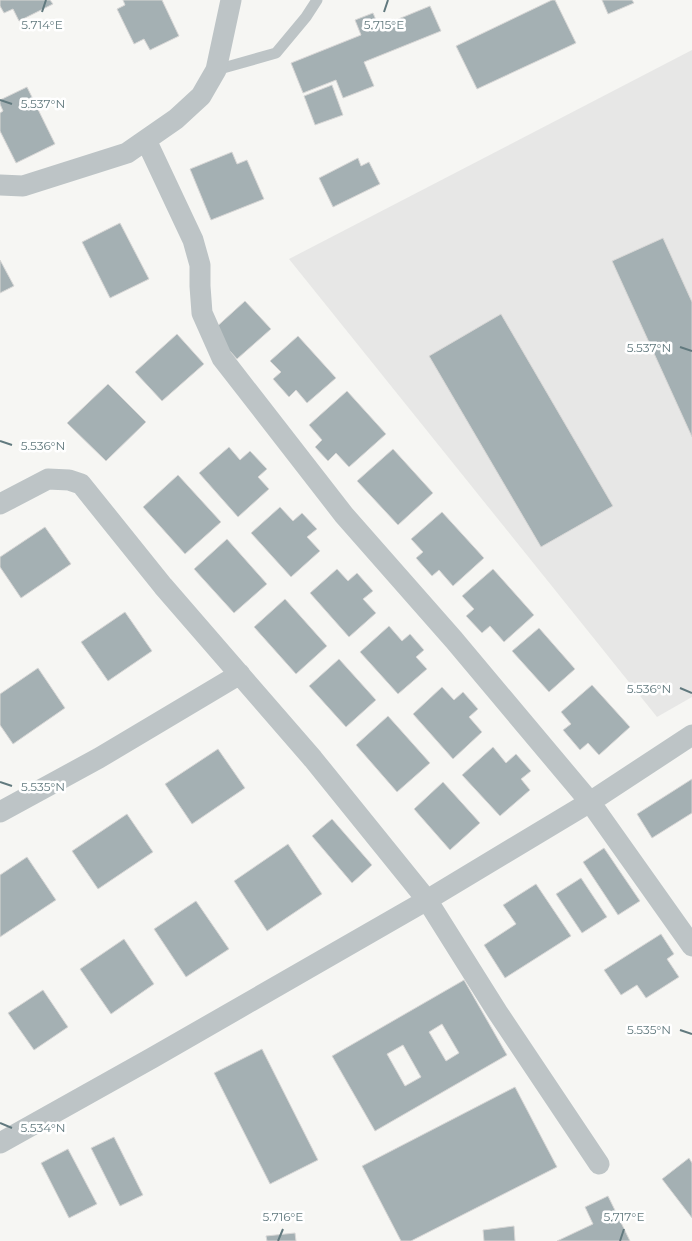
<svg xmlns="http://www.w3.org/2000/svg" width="692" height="1241" font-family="Montserrat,sans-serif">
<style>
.built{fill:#e7e7e6}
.building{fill:#a4b0b3;stroke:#d8d7d6;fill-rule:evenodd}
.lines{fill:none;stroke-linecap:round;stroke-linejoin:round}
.service{stroke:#bdc4c6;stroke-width:11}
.minor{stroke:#bdc4c6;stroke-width:21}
.ticks{fill:none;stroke:#61797e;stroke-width:2}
.ticks-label{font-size:12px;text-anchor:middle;fill:#61797e;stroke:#fff;stroke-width:5;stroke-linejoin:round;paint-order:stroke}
</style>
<rect width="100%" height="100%" fill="#f6f6f3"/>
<!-- built -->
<path class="built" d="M692,50V697L657,717L289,259Z"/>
<!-- building -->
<path class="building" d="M0,0H50L53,4L19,21L13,9L4,13L0,6Z
M123,0H162L179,36L150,50L144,39L134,44L117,9L125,5Z
M552,0H555L576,43L477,89L456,46Z
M602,0H632L634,3L608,14Z
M430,6L441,31L364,62L374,86L343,98L336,80L303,93L291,63L361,35L355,20L373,13L379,27Z
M332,85L343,115L315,125L304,96Z
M27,87L55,144L16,163L0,131V113L3,111L0,104V100Z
M232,152L237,164L247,160L264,199L211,220L190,169Z
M358,158L361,166L369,162L380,184L333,207L319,178Z
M120,223L149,279L110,298L82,242Z
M663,238L692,302V437L612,261Z
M0,260L14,286L0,293Z
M245,301L271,329L237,359L212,331Z
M501,314L613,506L541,547L429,356Z
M177,334L204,364L162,401L135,372Z
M298,336L336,378L307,403L296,390L289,397L273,379L281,372L270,361Z
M108,384L146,422L106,461L67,423Z
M347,391L386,434L349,467L336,453L328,461L315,447L322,440L309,425Z
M229,447L240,460L250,451L267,469L258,477L269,489L238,517L199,473Z
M393,449L433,493L398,525L357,481Z
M178,475L221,522L185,554L143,507Z
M280,507L293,521L302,513L317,529L307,537L320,551L291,577L251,533Z
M442,512L484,558L453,586L439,570L432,576L416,558L423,552L411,539Z
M45,527L71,564L21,598L0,567V557Z
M227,539L267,584L234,613L194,569Z
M337,569L348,581L357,573L373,591L363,599L376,613L349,637L310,593Z
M493,569L534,615L504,642L490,626L482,633L466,616L474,609L462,596Z
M285,599L327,646L296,674L254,627Z
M125,612L152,651L108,681L81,642Z
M389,626L402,641L410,634L424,650L416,657L427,669L398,694L360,652Z
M539,628L575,669L549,692L512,651Z
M339,659L376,700L346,727L309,686Z
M38,668L65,708L13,744L0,725V694Z
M592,685L630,727L599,755L588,743L580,750L563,730L571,724L561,712Z
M442,687L454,700L463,692L478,709L469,717L482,732L453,759L413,714Z
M388,716L430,763L397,792L356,745Z
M493,747L506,763L516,754L531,771L521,779L530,790L500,816L462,775Z
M218,749L245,788L192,824L165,784Z
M692,779V813L652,838L637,814Z
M443,782L480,823L450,850L414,809Z
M127,814L153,852L98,889L72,851Z
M332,819L372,865L352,883L312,836Z
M288,844L322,894L267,931L234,881Z
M604,848L640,901L618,915L583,862Z
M27,857L56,900L0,937V875Z
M581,878L607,917L582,933L556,894Z
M536,884L571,936L505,978L484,945L516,924L503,905Z
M196,901L229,949L186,977L154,929Z
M661,934L674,954L667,959L679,977L646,998L637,985L621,995L604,970Z
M124,939L154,984L111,1014L80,969Z
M464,980L507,1055L375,1131L332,1056ZM442,1024L459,1053L446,1061L429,1032ZM403,1045L421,1077L405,1086L387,1054Z
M43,990L68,1027L34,1050L8,1013Z
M262,1049L318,1160L270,1184L214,1073Z
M515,1087L557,1167L411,1241H401L362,1166Z
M114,1137L143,1195L120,1206L91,1148Z
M68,1149L97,1204L69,1218L41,1163Z
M689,1158L692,1163V1218L662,1179Z
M608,1196L630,1241H557L593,1224L585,1207Z
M514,1226L515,1241H484L483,1230Z
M295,1233L296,1241H267L266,1236Z"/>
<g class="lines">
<!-- service -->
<path class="service" d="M216,70L276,53L306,17L317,0"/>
<!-- minor -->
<path class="minor" d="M146,140L193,240L200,265V286L202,313L222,358L344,515L454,640L590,802L692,946
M0,185L23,186L127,153L176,119L201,96L216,70L231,0
M0,504L48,479L69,480L81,484L163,586L313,759L427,900L498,1013L599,1164
M0,812L99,758L240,674
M0,1143L152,1058L427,900L590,802L692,735"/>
</g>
<!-- ticks -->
<path class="ticks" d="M42,12L46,0M384,12L388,0M0,100L12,104M680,347L692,351M0,441L12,445M680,688L692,693M0,782L12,786M680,1030L692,1034M0,1123L12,1128M278,1241L283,1229M620,1241L624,1229"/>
<g class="ticks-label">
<text x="42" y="29">5.714°E</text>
<text x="384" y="29">5.715°E</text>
<text x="43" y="108">5.537°N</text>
<text x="649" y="352">5.537°N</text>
<text x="43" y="450">5.536°N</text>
<text x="649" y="693">5.536°N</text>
<text x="43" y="791">5.535°N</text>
<text x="649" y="1034">5.535°N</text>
<text x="43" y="1132">5.534°N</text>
<text x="283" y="1221">5.716°E</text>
<text x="624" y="1221">5.717°E</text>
</g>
</svg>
